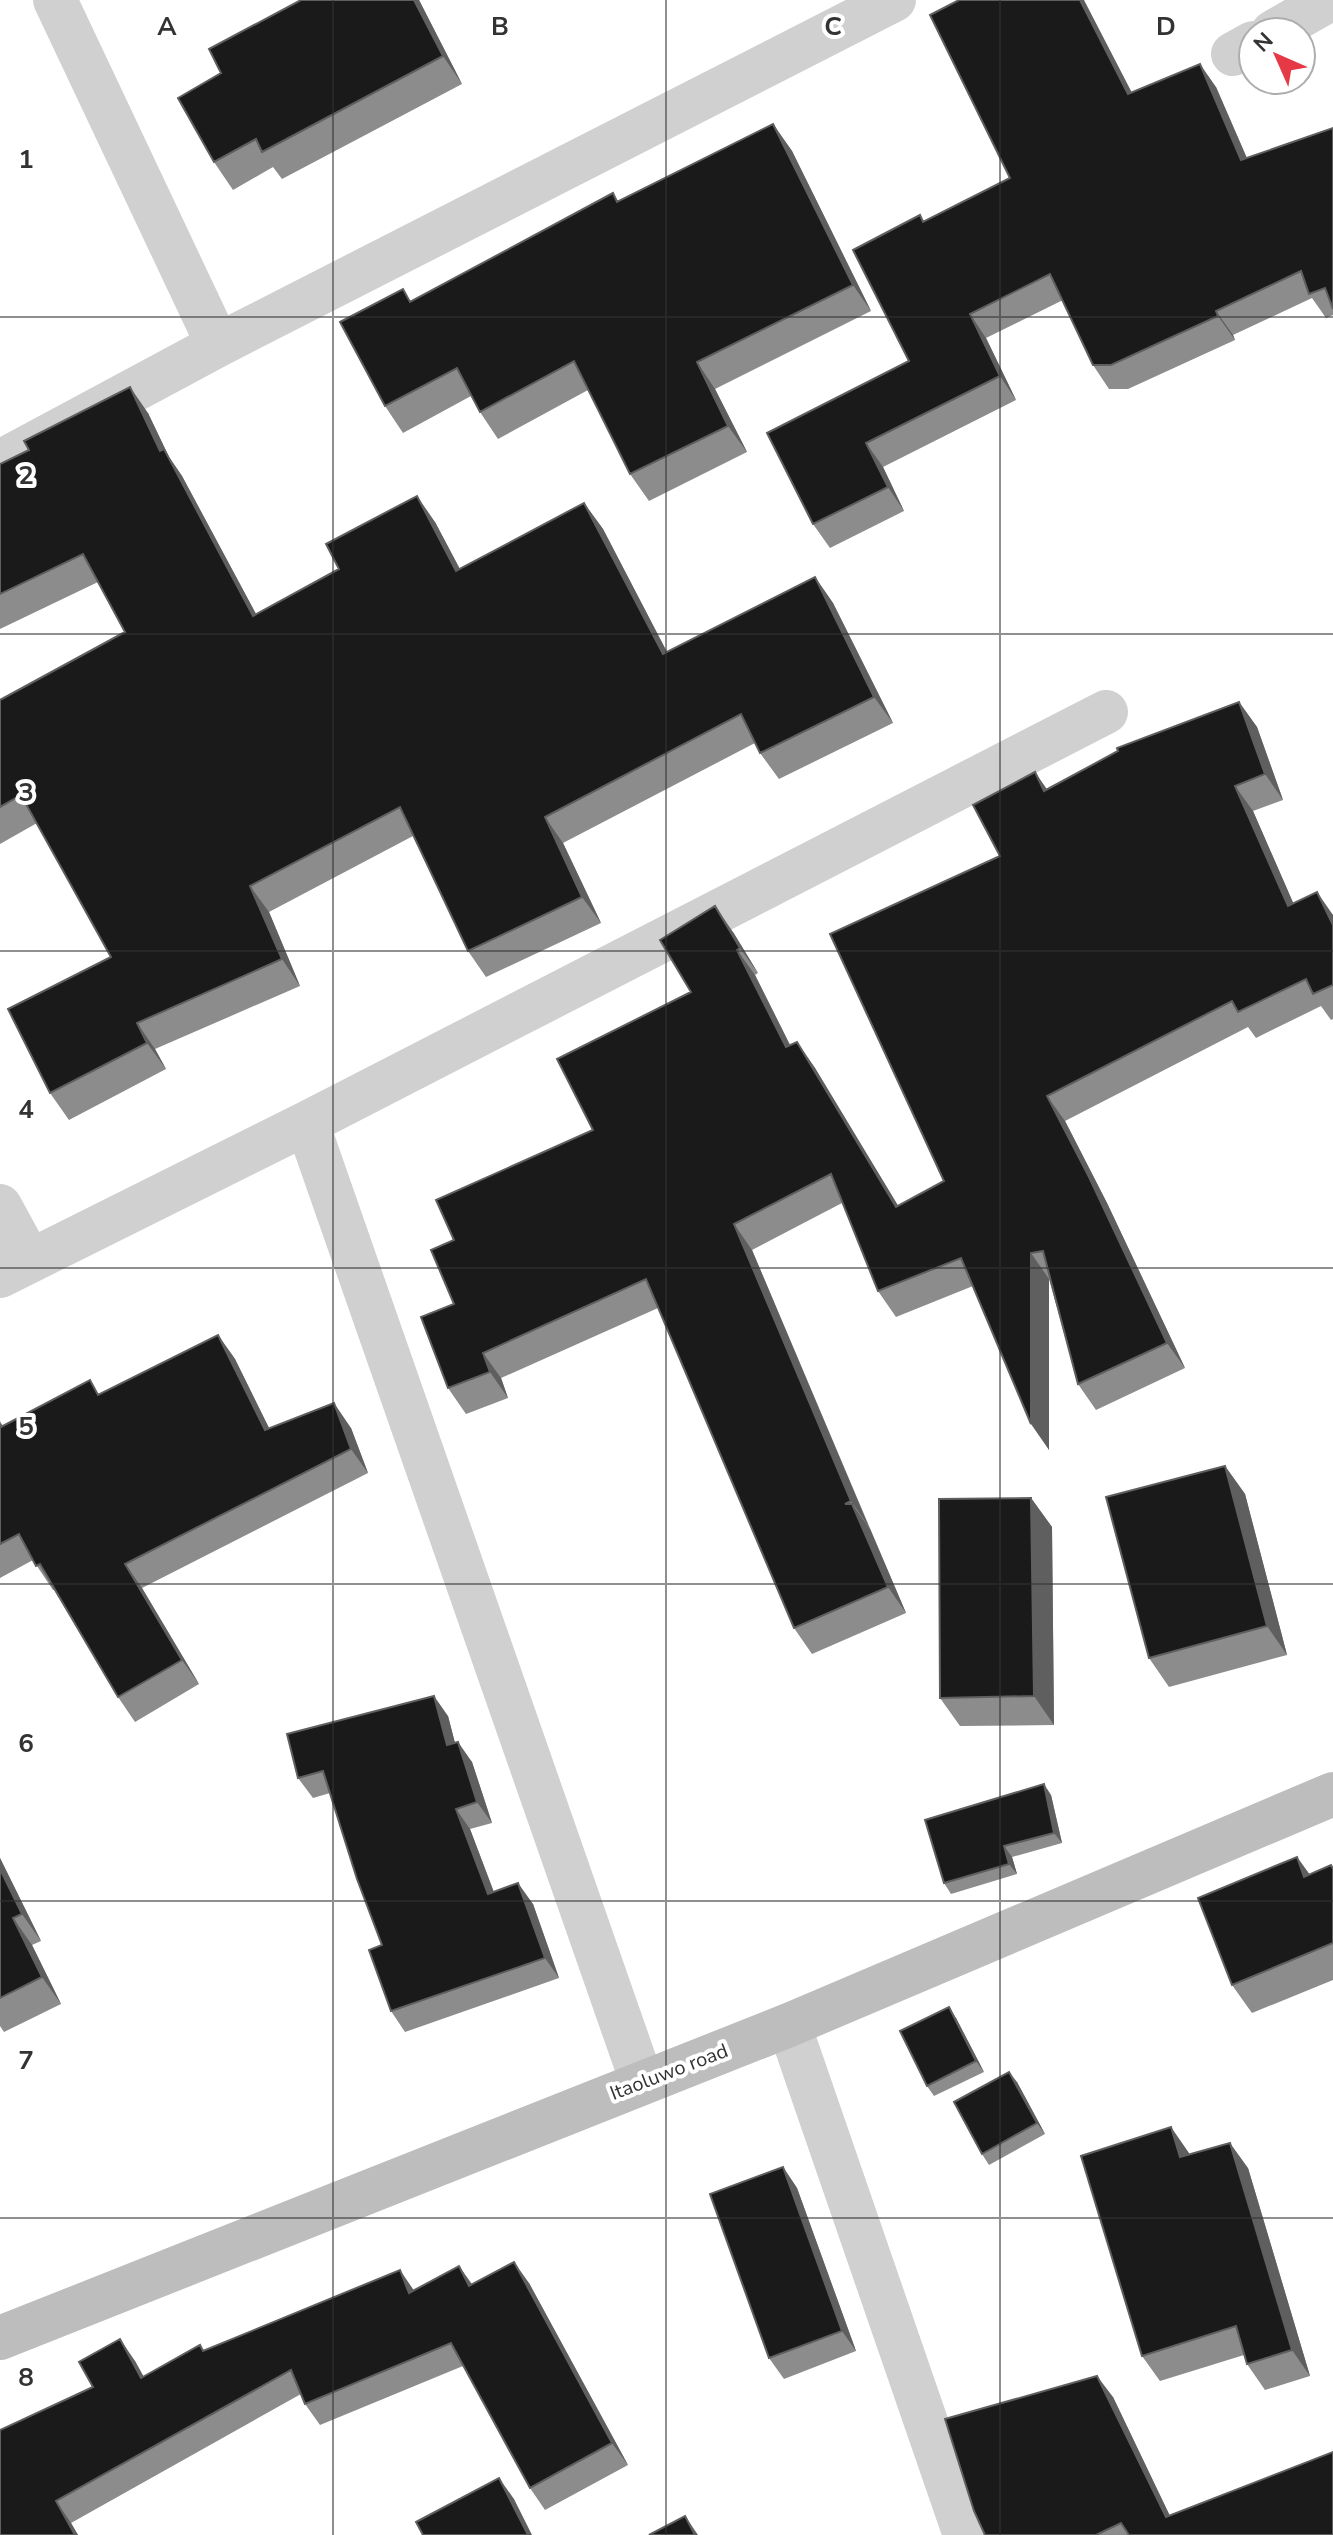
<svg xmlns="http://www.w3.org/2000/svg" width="1333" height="2535" font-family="'Nunito Sans',sans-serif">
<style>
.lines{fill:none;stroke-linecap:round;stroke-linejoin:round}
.street{stroke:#d0d0d0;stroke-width:44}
.secondary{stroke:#bdbdbd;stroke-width:44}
.wall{fill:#8c8c8c}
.shaded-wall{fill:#5f5f5f}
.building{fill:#1a1a1a;stroke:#5f5f5f;stroke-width:2}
.grid{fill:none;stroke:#333;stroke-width:2;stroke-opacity:0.55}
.labels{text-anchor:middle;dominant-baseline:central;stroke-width:8;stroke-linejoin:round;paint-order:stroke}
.street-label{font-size:20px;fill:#333;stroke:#fff}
.grid-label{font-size:26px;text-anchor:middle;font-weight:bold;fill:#333;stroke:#fff;stroke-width:8;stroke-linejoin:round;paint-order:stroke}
</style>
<rect width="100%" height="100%" fill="#fff"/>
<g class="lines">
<!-- street -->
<path class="street" d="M55,0L218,345
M1273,32L1329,0
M1233,54L1253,43
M0,462L218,345L894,0
M307,1123L642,2082
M0,1206L30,1261
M0,1276L307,1123L1106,712
M789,2025L965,2535"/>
<!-- secondary -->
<path class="secondary" d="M0,2338L789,2025L1333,1794"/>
</g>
<!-- wall -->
<path class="wall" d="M419,0L462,84L282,179L273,167L233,190L214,162L221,73Z
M1216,87L1247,158L1333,128V315L1326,318L1312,298L1233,335L1235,340L1128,389H1109L1093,365L1063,300L986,338L1016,400L883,467L904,511L830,548L813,524L909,361L924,221L1010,178L1132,93Z
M773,124L792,151L871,311L715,389L747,452L649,501L630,474L588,390L498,439L480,412L471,396L403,433L385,406L613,193L618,201Z
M148,413L169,457L182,476L256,614L435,522L460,569L584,503L603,529L667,652L815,577L833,603L893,723L779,779L760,753L755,743L563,843L601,923L486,977L468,951L413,836L269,912L300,986L155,1049L166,1069L69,1120L50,1093L111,957L37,823L0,844V700L125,632L98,582L0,629V464Z
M1239,702L1257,727L1283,800L1253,811L1293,903L1333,915V1019L1331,1020L1321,1006L1256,1038L1248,1027L1065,1121L1107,1203L1185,1368L1096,1410L1078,1384L1049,1279V1450L973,1286L896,1317L878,1291L842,1203L752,1250L906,1613L812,1654L794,1628L658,1308L501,1378L508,1398L466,1414L448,1388L454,1304V1240L593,1130L733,932L758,973L755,975L790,1045L797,1042L815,1068L898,1206L944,1181L1000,856L1047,789Z
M218,1335L235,1359L269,1429L351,1428L368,1473L142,1588L199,1684L135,1722L118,1697L54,1590H53L33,1560L0,1578V1421L3,1426L100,1394Z
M1225,1466L1245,1494L1287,1655L1169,1687L1149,1658Z
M1031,1498L1052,1527L1054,1725L960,1726L940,1698Z
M448,1716L455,1743L472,1762L492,1823L470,1829L494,1892L533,1904L559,1978L405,2032L391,2011L382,1945L330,1793L313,1798L298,1778Z
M1051,1795L1062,1843L1012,1857L1017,1874L951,1894L944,1883Z
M1297,1857L1309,1874L1333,1868V1980L1252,2013L1232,1985Z
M0,1858L41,1941L32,1945L61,2004L4,2032L0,2026Z
M956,2018L984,2072L934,2096L927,2086Z
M1017,2082L1045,2134L989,2165L982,2154Z
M1189,2154L1248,2168L1310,2376L1265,2390L1247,2364L1244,2355L1160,2381L1142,2356Z
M783,2167L797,2188L856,2351L784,2379L769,2358Z
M459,2266L472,2284L529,2283L628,2465L545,2510L530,2488L463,2366L320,2425L305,2404L301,2394L71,2523L78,2535H0L93,2387L135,2361L144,2377L200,2345L204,2351L414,2291Z
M1113,2397L1170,2516L1333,2535H985Z"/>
<!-- shaded-wall -->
<path class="shaded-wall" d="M414,0H419L462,84L443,56Z
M1080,0H1084L1145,118L1128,94Z
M1200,64L1216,87L1258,184L1241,160Z
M773,124L792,151L871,311L853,285Z
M1216,311L1233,335L1235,340L1218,316Z
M970,314L986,338L1016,400L1000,376Z
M697,362L715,389L747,452L728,426Z
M130,387L148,413L169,457L182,476L271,642L253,616L160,451Z
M866,443L883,467L904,511L888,487Z
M417,496L435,522L475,598L456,571Z
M584,503L603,529L682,681L663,654Z
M815,577L833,603L893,723L874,697Z
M1239,702L1257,727L1283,800L1265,774Z
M1035,772L1053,798L1044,791Z
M1235,786L1253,811L1306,932L1288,906Z
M545,817L563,843L601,923L582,897Z
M250,886L269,912L300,986L282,959Z
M1317,892L1333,915V925Z
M715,906L733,932L758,973L740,948Z
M737,950L755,975L804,1073L786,1047Z
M137,1023L155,1049L166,1069L147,1043Z
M797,1042L815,1068L914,1232L896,1207Z
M1047,1096L1065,1121L1107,1203L1185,1368L1167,1343Z
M734,1224L752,1250L869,1527L851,1501Z
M1031,1253L1049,1279V1450L1031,1424Z
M218,1335L235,1359L282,1454L265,1430Z
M483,1353L501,1378L508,1398L490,1372Z
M334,1403L351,1428L368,1473L351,1449Z
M1225,1466L1245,1494L1287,1655L1267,1626Z
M1031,1498L1052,1527L1054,1725L1034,1696Z
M852,1504L870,1529L906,1613L888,1587Z
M125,1564L142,1588L199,1684L182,1660Z
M434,1696L448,1716L461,1766L447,1745Z
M458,1742L472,1762L492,1823L477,1802Z
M1044,1784L1051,1795L1062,1843L1054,1833Z
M456,1809L470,1829L502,1914L488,1894Z
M1004,1846L1012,1857L1017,1874L1009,1864Z
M1297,1857L1318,1886L1304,1877Z
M0,1858L41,1941L22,1914L0,1869Z
M518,1883L533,1904L559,1978L545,1958Z
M13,1918L32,1945L61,2004L42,1977Z
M949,2007L956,2018L984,2072L976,2061Z
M1009,2072L1017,2082L1045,2134L1037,2123Z
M1171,2127L1189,2153L1198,2183L1180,2157Z
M1230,2143L1248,2168L1310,2376L1292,2350Z
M783,2167L797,2188L856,2351L842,2331Z
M514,2262L529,2283L628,2465L612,2443Z
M459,2266L474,2288L469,2286Z
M400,2270L415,2292L409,2293Z
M120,2339L135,2361L156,2400L141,2378Z
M1097,2376L1113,2397L1179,2535L1166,2517Z
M499,2478L514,2499L532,2535H528Z
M56,2501L71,2523L78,2535H75Z
M685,2516L698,2535H695Z"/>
<!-- building -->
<path class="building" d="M301,0H414L443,56L262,152L256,139L214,162L178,98L221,73L209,49Z
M959,0H1080L1128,94L1200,64L1241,160L1333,128V309L1325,288L1309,294L1301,271L1216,311L1218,316L1111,365H1093L1050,274L970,314L1000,376L866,443L888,487L813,524L767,433L909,361L853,250L920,215L923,222L1010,178L930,15Z
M773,124L853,285L697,362L728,426L630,474L574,361L480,412L457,368L385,406L340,322L403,289L410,302L613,193L617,202Z
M130,387L160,451L164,449L253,616L339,569L326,544L417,496L456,571L584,503L663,654L815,577L874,697L760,753L741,714L545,817L582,897L468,951L400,807L250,886L282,959L137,1023L147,1043L50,1093L8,1009L111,957L21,795L0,807V700L125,632L83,554L0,594V464L29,450L24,441Z
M1239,702L1265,774L1235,786L1288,906L1317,892L1333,925V985L1313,994L1306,979L1238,1012L1232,1001L1047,1096L1089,1177L1167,1343L1078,1384L1043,1251L1031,1253V1424L961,1258L878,1291L831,1174L734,1224L851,1501L845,1504H852L888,1587L794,1628L646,1279L483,1353L490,1372L448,1388L421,1317L454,1304L431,1250L454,1240L436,1200L593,1130L557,1059L691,992L660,940L715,906L740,948L737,950L786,1047L797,1042L896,1207L944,1181L830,934L1000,856L973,805L1035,772L1044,791L1118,751L1117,748Z
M218,1335L265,1430L334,1403L351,1449L125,1564L182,1660L118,1697L40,1564L36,1566L19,1534L0,1544V1424L1,1427L90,1380L98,1395Z
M1225,1466L1267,1626L1149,1658L1106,1497Z
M1031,1498L1034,1696L940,1698L939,1499Z
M434,1696L447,1745L458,1742L477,1802L456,1809L488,1894L518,1883L545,1958L391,2011L369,1950L382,1945L357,1879L323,1771L298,1778L287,1734Z
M1044,1784L1054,1833L1004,1846L1009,1864L944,1883L925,1820Z
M1297,1857L1304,1877L1331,1865L1333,1869V1943L1232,1985L1198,1898Z
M0,1869L22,1914L13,1918L42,1977L0,1998Z
M949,2007L976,2061L927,2086L900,2031Z
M1009,2072L1037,2123L982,2154L954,2102Z
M1171,2127L1180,2157L1230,2143L1292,2350L1247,2364L1236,2326L1142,2356L1081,2156Z
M783,2167L842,2331L769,2358L710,2194Z
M514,2262L612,2443L530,2488L451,2343L305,2404L291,2370L56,2501L75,2535H0V2430L93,2387L79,2362L120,2339L141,2378L200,2345L203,2351L400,2270L409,2293L459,2266L469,2286Z
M1097,2376L1166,2517L1333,2452V2535H1129L1121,2523L1096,2535H985L974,2511L945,2419Z
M499,2478L528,2535H423L416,2522Z
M685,2516L695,2535H649Z"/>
<!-- grid -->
<path class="grid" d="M333,0V2535M666,0V2535M1000,0V2535M0,317H1333M0,634H1333M0,951H1333M0,1268H1333M0,1584H1333M0,1901H1333M0,2218H1333"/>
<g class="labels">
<!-- street labels -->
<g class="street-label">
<text transform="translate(669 2072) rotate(-21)">Itaoluwo road</text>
</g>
</g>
<g class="grid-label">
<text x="167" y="35">A</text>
<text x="500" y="35">B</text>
<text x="833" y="35">C</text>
<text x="1166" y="35">D</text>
<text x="26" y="168">1</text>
<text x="26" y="484">2</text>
<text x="26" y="801">3</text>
<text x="26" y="1118">4</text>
<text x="26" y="1435">5</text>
<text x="26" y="1752">6</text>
<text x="26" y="2069">7</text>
<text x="26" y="2386">8</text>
</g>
<!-- north arrow -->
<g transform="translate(1277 56) rotate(315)"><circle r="38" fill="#ffffff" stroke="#adadad" stroke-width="2"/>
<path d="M0-6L14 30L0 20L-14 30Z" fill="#e63946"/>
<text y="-12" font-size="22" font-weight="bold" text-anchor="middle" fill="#333333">N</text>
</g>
</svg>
